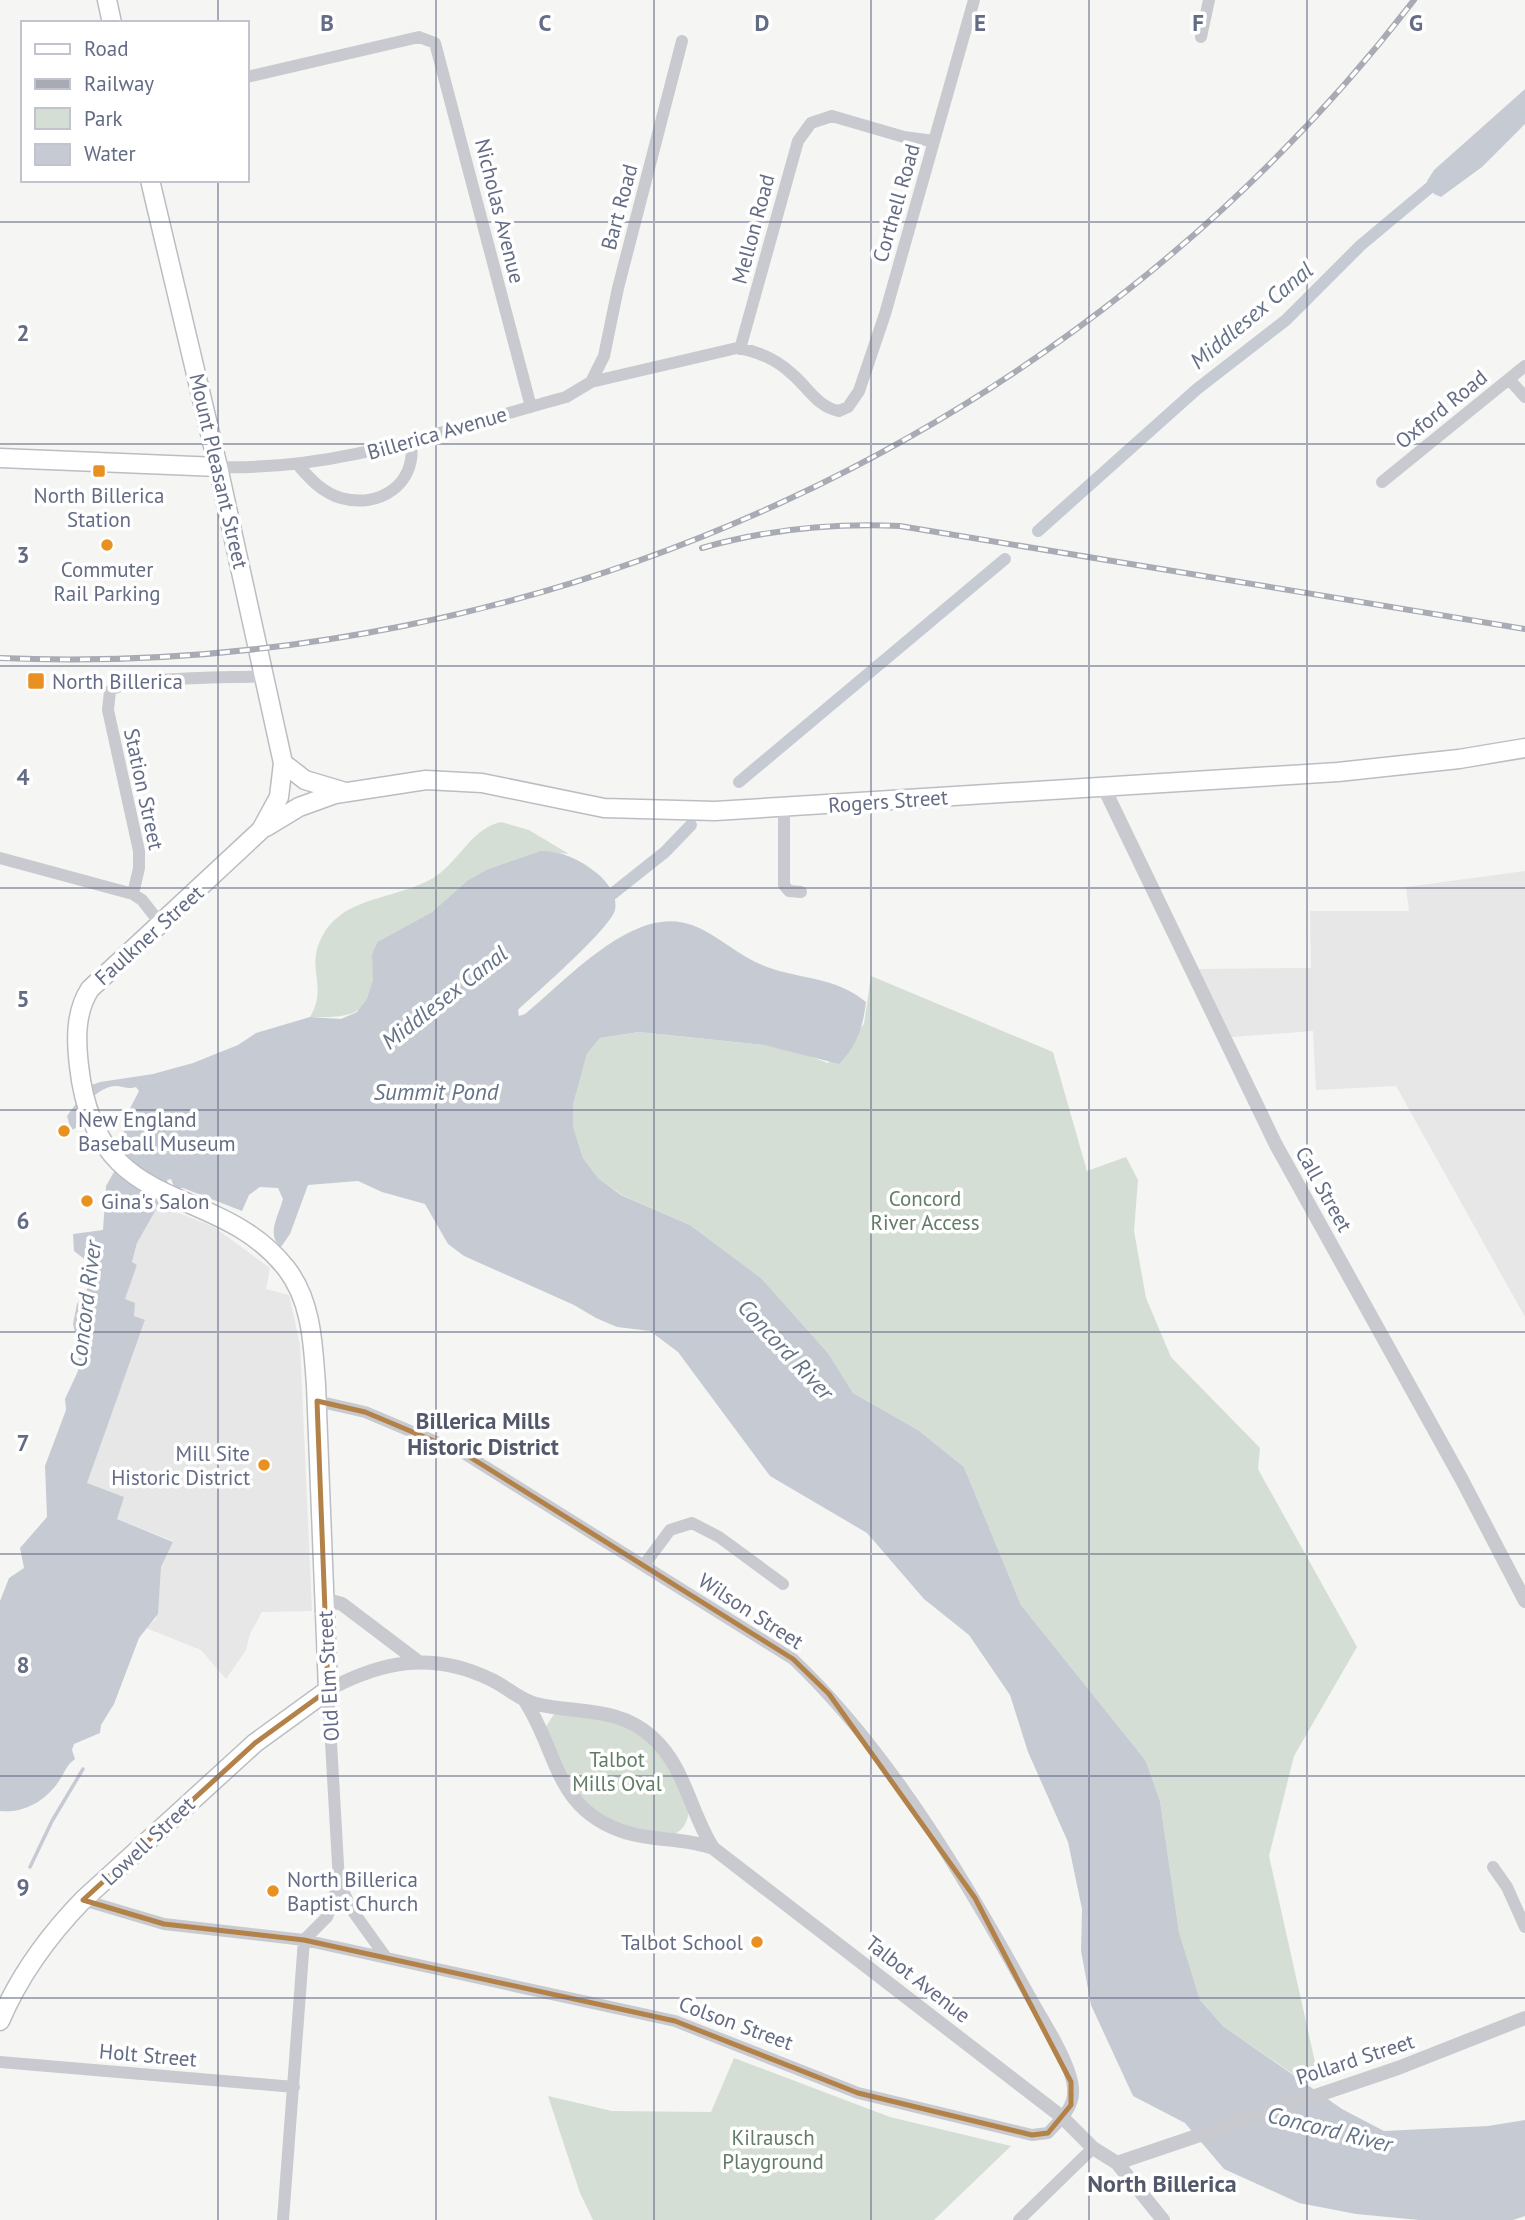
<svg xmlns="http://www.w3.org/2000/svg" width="1525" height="2220" font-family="'PT Sans',sans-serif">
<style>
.built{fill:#e6e7e6}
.green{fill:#d5ded4}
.water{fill:#c6cbd3}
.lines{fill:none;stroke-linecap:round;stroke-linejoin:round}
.stream{stroke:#c6cbd3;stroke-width:3.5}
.canal{stroke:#c6cbd3;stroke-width:12}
.secondary-casing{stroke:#bbbdc3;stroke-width:21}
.minor{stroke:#c9cacf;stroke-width:12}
.tertiary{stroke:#c9cacf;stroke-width:14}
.secondary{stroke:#fff;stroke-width:18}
.rail-casing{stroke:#a8abb3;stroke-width:6}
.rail{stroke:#fff;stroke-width:3.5;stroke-dasharray:10;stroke-linecap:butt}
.marked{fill:none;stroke:#b38249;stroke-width:5;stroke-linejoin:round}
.grid{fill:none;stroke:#646c85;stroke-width:2;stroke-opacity:0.55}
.poi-dot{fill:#e89121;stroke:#fff;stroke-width:2.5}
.labels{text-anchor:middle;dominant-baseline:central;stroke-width:7;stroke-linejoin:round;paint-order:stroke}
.street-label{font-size:21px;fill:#646c85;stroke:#fff}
.poi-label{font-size:21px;fill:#646c85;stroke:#fff;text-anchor:start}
.park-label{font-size:21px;fill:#637c67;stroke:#fff}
.water-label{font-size:23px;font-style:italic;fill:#657388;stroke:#fff}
.neighbourhood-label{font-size:23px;font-weight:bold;fill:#53586a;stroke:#fff}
.quarter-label{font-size:24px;font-weight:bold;fill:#53586a;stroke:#fff}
.grid-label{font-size:23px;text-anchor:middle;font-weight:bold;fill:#646c85;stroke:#fff;stroke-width:7;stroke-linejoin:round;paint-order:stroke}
</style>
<rect width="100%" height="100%" fill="#f5f6f3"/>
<!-- built -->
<path class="built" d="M1525,871V1317L1396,1086L1316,1090L1313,1031L1232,1037L1199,969L1311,968L1310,911H1409L1406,887Z
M159,1205L214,1227L270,1268L266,1289L289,1295L300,1345L312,1611L262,1612L250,1634L246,1650L226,1679L201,1650L146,1628L156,1619L161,1567L173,1541L117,1519L86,1484L145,1321L134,1316L125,1299L137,1265L132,1263L137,1243Z"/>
<!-- green -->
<path class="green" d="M501,822L529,830L569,854L540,851L488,869L468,880L432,912L377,942C371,956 374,965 373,980C370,1020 339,1017 310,1017C329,985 304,968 323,935C346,894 400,900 436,876C459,861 472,828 501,822Z
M871,976L1053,1052L1087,1171L1126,1157L1138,1180L1134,1231L1146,1298L1171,1357L1260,1448L1258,1469L1357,1647L1294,1756L1269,1856L1319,2080L1306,2083L1223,2026L1200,2000L1179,1932L1160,1801L1146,1761L1021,1605L964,1467L918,1430L853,1393L828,1353L761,1278L690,1225L622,1195L598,1178L583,1158L573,1126V1105L587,1054L600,1038L639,1032L764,1045L798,1052L828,1063L864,1024Z
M566,1708L603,1712L662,1747L689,1809C686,1864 601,1825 578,1802C569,1793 552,1743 545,1728L554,1714Z
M734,2058L890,2117L1011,2146L934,2220H593L580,2193L548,2096L612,2111L711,2112Z"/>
<!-- water -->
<path class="water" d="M1525,89V124L1482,167L1441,197L1434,194L1427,181L1434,170Z
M540,851C563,851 579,859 598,874C608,883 618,896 615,910C610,929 536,993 518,1010L519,1016L525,1014C566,981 634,903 692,925C719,935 739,957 767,967C803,980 834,976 866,1002C863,1027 857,1046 839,1064L764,1045L639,1032L600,1038L587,1054L573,1105V1126L583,1158L598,1178L621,1195L690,1225L761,1278L828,1353L853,1393L918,1430L964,1467L1021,1605L1146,1761L1160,1801L1179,1932L1200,2000L1223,2026L1342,2109L1384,2131L1488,2126L1525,2120V2216L1513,2220H1419L1356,2214L1299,2203L1224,2169L1185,2123L1133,2096L1091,2005L1081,1951L1082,1909L1068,1842L1028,1752L1010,1695L969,1635L924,1599L867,1533L770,1476L678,1352L650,1331L617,1327L596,1318L574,1305L464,1256L448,1244L425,1204L382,1192L358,1181L308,1185L290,1234L281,1247C266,1235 278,1217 283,1199L278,1188L260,1187L249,1195L242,1211L183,1188L175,1189L171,1179L167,1180L169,1187L137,1243L132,1262L137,1265L125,1299L135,1303L134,1316L145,1320L87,1483L124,1497L117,1519L173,1542L161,1567L158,1614L139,1638L114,1704L101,1725L100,1733L74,1744L72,1750L75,1759C67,1765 67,1768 62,1776C50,1798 26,1814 0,1811V1601L9,1578L24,1568L20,1548L47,1517L45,1466L66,1410L65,1399L78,1371L79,1349L73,1324L77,1304L93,1280L88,1262L74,1251L73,1234L103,1230L106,1186L119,1163L126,1116L139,1091L136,1087C128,1090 123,1086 115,1086C96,1087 77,1112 76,1128L71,1130L67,1116L89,1086L100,1082L153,1074L193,1063L238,1045L256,1033L310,1017L341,1019L357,1012L367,999L373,980L372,955L377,942L432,912L468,880L488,869Z"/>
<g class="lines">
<!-- stream -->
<path class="stream" d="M30,1867L52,1821L83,1769"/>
<!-- canal -->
<path class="canal" d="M1038,531L1197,389L1286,320L1361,245L1440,179
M739,782L1005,559
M602,902L665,852L691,825"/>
<!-- secondary casing -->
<g class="secondary-casing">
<path id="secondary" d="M107,0L112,23
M0,458L218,467
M283,763L305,780L342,791
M266,827L299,807L335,794L426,780L482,783L604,808L715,811L1338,772L1459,759L1525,748
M0,2021C20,1974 48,1936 83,1900L255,1743L328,1690L316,1385C313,1345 312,1301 286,1268C215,1179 96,1220 79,1066C76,1040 75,1012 90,989L261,830L279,797L283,763L218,467L150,180"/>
</g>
<!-- minor -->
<path class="minor" d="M1201,37L1209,0
M247,77L419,37L435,43L531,407
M740,349L798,141L811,123L832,116L904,137L934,141
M1509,379L1525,397
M591,382L604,356L618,288L682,41
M298,465C310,479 323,493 341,498C379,509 417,484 411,443
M218,467C340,471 450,428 566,397L591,382L737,348C757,351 777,360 792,374C808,387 817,407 839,411L848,407L859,391L885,314L974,0
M1382,482L1525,366
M784,808V885L789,891L801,892
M0,858L133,894L142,900L160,923
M133,894L139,868V851L108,710L110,691C127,676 236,678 264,676
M644,1565L670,1530L692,1523L719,1537L783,1584
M1493,1867L1507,1887L1525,1927
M339,1882L352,1910L385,1956
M83,1900L164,1924L304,1940L675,2021L858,2093L1032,2135L1048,2133C1058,2122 1073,2109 1073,2093C1075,2069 1045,2023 1033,2002C968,1884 891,1752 793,1659L465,1454L365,1412L317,1401
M0,2062L294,2087
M283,2220L304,1940L327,1917L339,1882L328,1690
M1019,2220L1093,2148"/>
<!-- tertiary -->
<path class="tertiary" d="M1104,788L1276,1145L1462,1480L1525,1601
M324,1599L342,1604L416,1660
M328,1690C382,1661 432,1651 490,1679C506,1686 519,1700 536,1704C577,1714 618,1706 652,1737C685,1766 690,1812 713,1848
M525,1701C559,1753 554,1811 628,1833C656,1841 685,1838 713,1848L1062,2117L1093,2148L1117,2163L1163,2220
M1117,2163L1398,2068L1525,2018"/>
<!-- secondary -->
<use href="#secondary" class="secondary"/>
<!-- rail casing -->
<g class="rail-casing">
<path id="rail" d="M702,548C768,529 832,523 900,526L1525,629
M0,658C546,681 1081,433 1414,0"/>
</g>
<!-- rail -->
<use href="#rail" class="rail"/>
</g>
<!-- marked area -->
<path class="marked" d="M317,1401L365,1412L465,1454L793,1659L829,1694L975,1898L1071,2082V2105L1048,2133L1032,2135L858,2093L675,2021L304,1940L164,1924L83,1900L255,1743L328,1690Z"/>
<!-- grid -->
<path class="grid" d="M218,0V23M436,0V2220M654,0V2220M871,0V2220M1089,0V2220M1307,0V2220M218,180V2220M0,222H1525M0,444H1525M0,666H1525M0,888H1525M0,1110H1525M0,1332H1525M0,1554H1525M0,1776H1525M0,1998H1525"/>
<!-- markers -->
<g class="poi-dot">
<rect x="92" y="464" width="14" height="14" rx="3.5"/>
<circle cx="107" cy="545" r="7"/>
<rect x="27" y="672" width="18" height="18" rx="3.5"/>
<circle cx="64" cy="1131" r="7"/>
<circle cx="87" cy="1201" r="7"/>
<circle cx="264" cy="1465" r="7"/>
<circle cx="273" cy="1891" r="7"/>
<circle cx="757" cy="1942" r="7"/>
</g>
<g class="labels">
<!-- street labels -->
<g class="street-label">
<text transform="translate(896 203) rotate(-74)">Corthell Road</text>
<text transform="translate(619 207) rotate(-75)">Bart Road</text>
<text transform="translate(500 211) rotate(76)">Nicholas Avenue</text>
<text transform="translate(753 229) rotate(-75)">Mellon Road</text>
<text transform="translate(1441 409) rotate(-39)">Oxford Road</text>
<text transform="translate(437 433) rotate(-16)">Billerica Avenue</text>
<text transform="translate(219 471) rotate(77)">Mount Pleasant Street</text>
<text transform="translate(144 789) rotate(78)">Station Street</text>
<text transform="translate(888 801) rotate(-4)">Rogers Street</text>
<text transform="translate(149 935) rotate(-42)">Faulkner Street</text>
<text transform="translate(1324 1189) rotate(61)">Call Street</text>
<text transform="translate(751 1611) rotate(33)">Wilson Street</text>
<text transform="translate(328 1676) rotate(-93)">Old Elm Street</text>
<text transform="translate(148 1841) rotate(-43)">Lowell Street</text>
<text transform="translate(918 1979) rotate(38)">Talbot Avenue</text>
<text transform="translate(736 2023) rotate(20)">Colson Street</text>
<text transform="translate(148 2055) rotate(5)">Holt Street</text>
<text transform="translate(1355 2059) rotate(-18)">Pollard Street</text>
</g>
<!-- poi labels -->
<g class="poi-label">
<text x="99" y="495" text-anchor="middle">North Billerica<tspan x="99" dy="24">Station</tspan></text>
<text x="107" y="569" text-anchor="middle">Commuter<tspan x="107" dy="24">Rail Parking</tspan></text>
<text x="52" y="681">North Billerica</text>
<text x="78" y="1119">New England<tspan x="78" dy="24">Baseball Museum</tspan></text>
<text x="101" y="1201">Gina's Salon</text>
<text x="250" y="1453" text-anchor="end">Mill Site<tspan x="250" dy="24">Historic District</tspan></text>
<text x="287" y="1879">North Billerica<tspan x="287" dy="24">Baptist Church</tspan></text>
<text x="743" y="1942" text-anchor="end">Talbot School</text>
</g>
<!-- park labels -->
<g class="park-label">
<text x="925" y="1198">Concord<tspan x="925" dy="24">River Access</tspan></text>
<text x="617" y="1759">Talbot<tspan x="617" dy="24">Mills Oval</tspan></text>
<text x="773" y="2137">Kilrausch<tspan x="773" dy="24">Playground</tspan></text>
</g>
<!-- water labels -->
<g class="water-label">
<text transform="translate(1251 315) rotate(-40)">Middlesex Canal</text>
<text transform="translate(444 997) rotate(-38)">Middlesex Canal</text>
<text x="436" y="1091">Summit Pond</text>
<text transform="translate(85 1304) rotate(-83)">Concord River</text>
<text transform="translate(786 1349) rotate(47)">Concord River</text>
<text transform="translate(1330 2129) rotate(14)">Concord River</text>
</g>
<!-- neighbourhood labels -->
<g class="neighbourhood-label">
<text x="483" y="1420">Billerica Mills<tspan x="483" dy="26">Historic District</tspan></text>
</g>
<!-- quarter labels -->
<g class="quarter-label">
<text x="1162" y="2183">North Billerica</text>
</g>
</g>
<g class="grid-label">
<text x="327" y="31">B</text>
<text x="545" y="31">C</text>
<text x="762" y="31">D</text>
<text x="980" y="31">E</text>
<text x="1198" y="31">F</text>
<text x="1416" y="31">G</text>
<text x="23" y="341">2</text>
<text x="23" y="563">3</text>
<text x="23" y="785">4</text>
<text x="23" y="1007">5</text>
<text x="23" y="1229">6</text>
<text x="23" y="1451">7</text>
<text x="23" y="1673">8</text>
<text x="23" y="1895">9</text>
</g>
<!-- legend -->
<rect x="21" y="21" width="228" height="161" fill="#ffffff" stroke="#c1c4ce" stroke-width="2"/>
<rect x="35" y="44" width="35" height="10" fill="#ffffff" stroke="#c1c4ce" stroke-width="2"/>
<text x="84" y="56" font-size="21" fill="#646c85">Road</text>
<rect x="35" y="79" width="35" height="10" fill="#a8abb3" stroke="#c1c4ce" stroke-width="2"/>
<text x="84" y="91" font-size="21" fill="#646c85">Railway</text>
<rect x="35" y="108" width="35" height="21" fill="#d5ded4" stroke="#c1c4ce" stroke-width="2"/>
<text x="84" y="126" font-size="21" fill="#646c85">Park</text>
<rect x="35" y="144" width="35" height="21" fill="#c6cbd3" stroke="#c1c4ce" stroke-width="2"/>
<text x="84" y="161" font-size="21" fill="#646c85">Water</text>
</svg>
